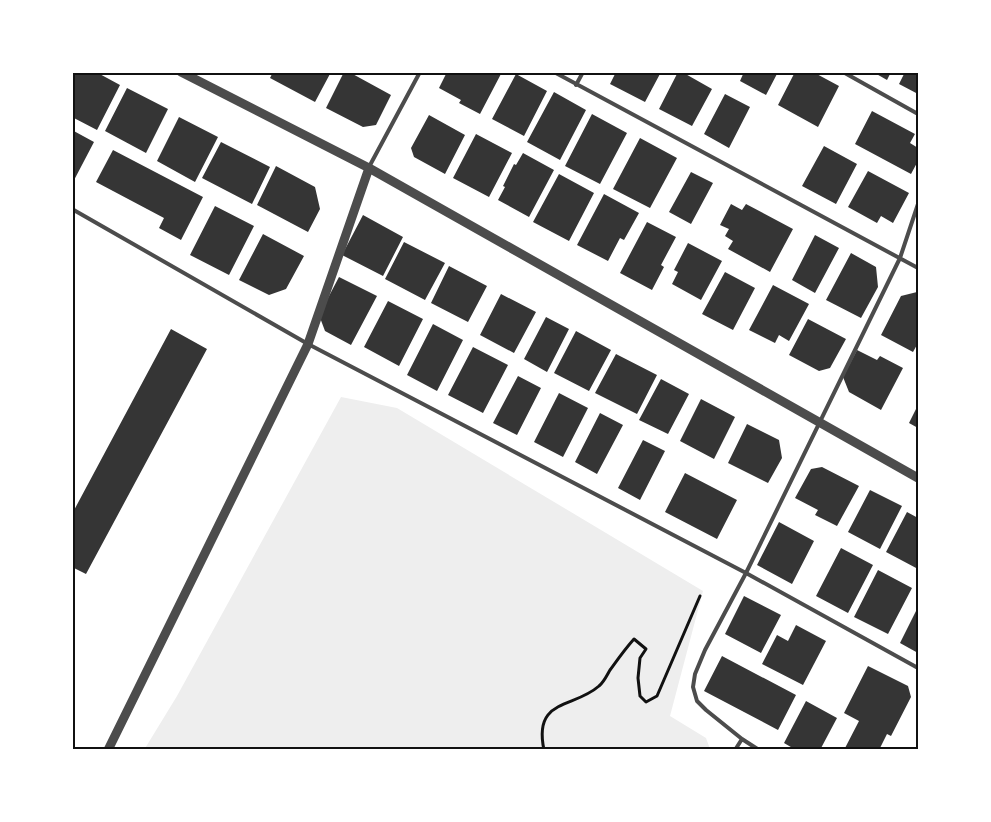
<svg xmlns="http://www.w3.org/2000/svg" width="991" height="822" font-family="'Fira Sans Condensed',sans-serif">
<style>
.green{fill:#eee}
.building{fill:#353535}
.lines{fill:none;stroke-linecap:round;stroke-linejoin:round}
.path{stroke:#111;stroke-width:3}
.service{stroke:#4c4c4c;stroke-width:4}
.tertiary{stroke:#4c4c4c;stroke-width:9}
.neatline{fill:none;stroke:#111;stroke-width:2}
</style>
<rect width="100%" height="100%" fill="#fff"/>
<!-- green -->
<path class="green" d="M341,397L397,408L703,591L670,716L706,738L710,749L144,750L177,696Z"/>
<!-- building -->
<path class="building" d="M72,72H96L120,85L97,130L72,117Z
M273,72H331L315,102L270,78Z
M344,72H349L391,95L376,125L363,127L326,108Z
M447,72H502L480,114L459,103L461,100L439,88Z
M616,72H661L645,102L610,84Z
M678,72H682L712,89L692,126L659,109Z
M744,72H778L766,95L740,81Z
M795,72H813L839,86L818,127L778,105Z
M873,72H891L887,80Z
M905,72H918V94L899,84Z
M516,74L547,91L524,136L492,119Z
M127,88L168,109L146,153L105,131Z
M554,92L586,110L560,160L527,142Z
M725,94L750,107L729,148L704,134Z
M872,111L915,134L910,143L918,148V161L911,174L855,144Z
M592,114L627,133L600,184L565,166Z
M429,115L465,135L445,174L414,157L411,148Z
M179,117L218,137L195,182L157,161Z
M72,130L94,142L72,184Z
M476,134L512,153L489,197L453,178Z
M640,138L677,158L650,208L613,189Z
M221,142L270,167L252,204L202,178Z
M824,146L857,164L836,204L802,186Z
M113,150L203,197L181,240L159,228L164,218L96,182Z
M523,153L554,170L529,217L498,200L505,187L503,186L514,164L516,165Z
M276,166L315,187L320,209L308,232L257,205Z
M868,171L909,193L893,223L881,216L877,223L848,207Z
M691,172L713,183L691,224L669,212Z
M559,174L594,193L569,241L533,222Z
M604,194L639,213L624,240L620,238L608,261L577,245Z
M731,204L742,210L746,204L793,229L770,272L728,249L733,241L725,236L729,229L720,225Z
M215,206L254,226L229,275L190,255Z
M363,215L403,237L383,276L342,255Z
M647,222L676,237L661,265L664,267L652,290L620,273Z
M263,234L304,256L286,289L269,295L239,280Z
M815,235L839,248L815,293L792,280Z
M404,242L445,263L425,300L385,279Z
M688,243L722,261L701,300L672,284L678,272L674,270Z
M851,253L876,267L878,287L861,318L826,300Z
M449,266L487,286L468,322L431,303Z
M725,272L755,288L733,330L702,314Z
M339,277L377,296L351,345L325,331L319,315Z
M773,285L809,304L789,341L779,335L775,343L749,330Z
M917,292L918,343L913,352L881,335L901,296Z
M501,294L536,312L514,353L480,335Z
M388,301L423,319L399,366L364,347Z
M546,317L569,329L547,372L524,359Z
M808,319L846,339L830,368L819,371L789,355Z
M433,324L463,340L437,391L407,375Z
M171,329L207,349L86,574L72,567V514Z
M576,331L611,350L589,391L554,373Z
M473,347L508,365L483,413L448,395Z
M857,350L877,360L880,356L903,368L881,410L849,392L843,377Z
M616,354L657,375L637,414L595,393Z
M518,376L541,388L517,435L493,423Z
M661,379L689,394L668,434L639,420Z
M559,393L588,408L563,457L534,442Z
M701,399L735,417L714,459L680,441Z
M918,405V428L909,423Z
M600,413L623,425L597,474L575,462Z
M747,424L779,440L782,458L768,483L728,463Z
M643,440L665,451L640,500L618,488Z
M822,467L859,486L837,526L815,515L818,510L795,498L811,469Z
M685,473L737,500L717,539L665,512Z
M870,490L902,506L880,549L848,532Z
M907,512L918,518V569L886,552Z
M779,522L814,541L792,584L757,565Z
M841,548L873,565L848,613L816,596Z
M878,570L912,588L888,634L854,617Z
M744,596L781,615L761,653L725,634Z
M918,607V653L900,643Z
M796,625L826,641L803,685L762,664L777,635L788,641Z
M722,656L796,695L778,730L704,691Z
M868,666L908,686L911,697L891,736L887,734L879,750H844L859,721L844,713Z
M806,701L837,718L820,750H796L784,743Z"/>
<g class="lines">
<!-- path -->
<path class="path" d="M544,750C533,698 573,709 599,686C604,682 607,675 610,670C618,659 625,649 634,639L646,649L640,658L638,678L640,696L646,702L657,696L700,596"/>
<!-- service -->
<path class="service" d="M554,72L918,268
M843,72L918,114
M576,85L583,72
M369,167L420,72
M72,209L308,344L746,573L918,668
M742,739L759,750
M735,750L742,739L706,710L697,701L693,687L695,674L705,650L746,573L900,258L918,204"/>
<!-- tertiary -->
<path class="tertiary" d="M181,72L369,168L918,478
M108,750L308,344L369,168"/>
</g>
<!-- border -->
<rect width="991" height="822" fill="none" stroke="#ffffff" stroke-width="148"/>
<rect x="74" y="74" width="843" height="674" class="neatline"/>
</svg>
